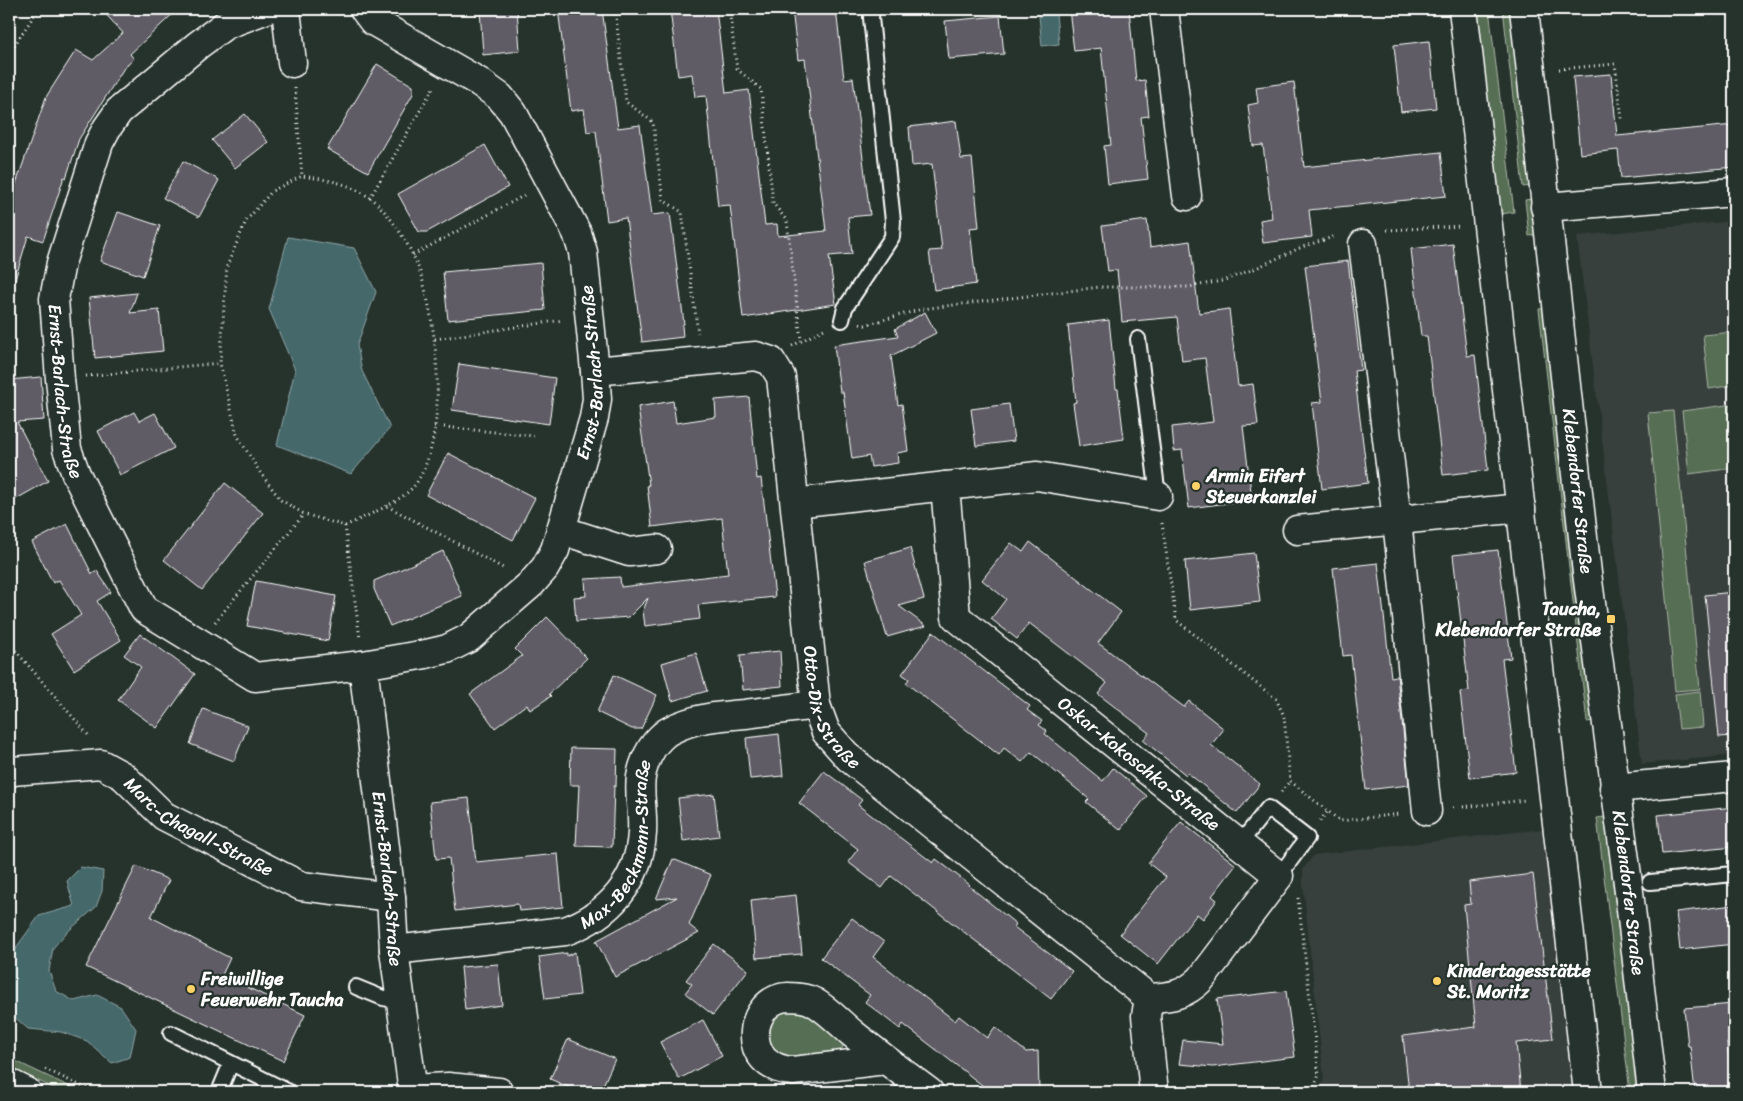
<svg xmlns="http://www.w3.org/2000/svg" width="1743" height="1101" font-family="Sriracha,sans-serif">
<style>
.built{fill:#373f3e}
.green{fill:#576e52;stroke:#abb6a8}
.water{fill:#45686b;stroke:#8fa4a6}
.building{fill:#5f5b65;stroke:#fff}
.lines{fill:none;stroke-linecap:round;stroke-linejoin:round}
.lane-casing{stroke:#fff;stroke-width:18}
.street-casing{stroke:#fff;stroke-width:31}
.secondary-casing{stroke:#fff;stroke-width:31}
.path{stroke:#fff;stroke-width:3;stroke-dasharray:1 4;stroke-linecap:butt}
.lane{stroke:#26332d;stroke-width:14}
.street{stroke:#26332d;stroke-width:28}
.secondary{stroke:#26332d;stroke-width:28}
.poi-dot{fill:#ffd166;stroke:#26332d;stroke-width:2}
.labels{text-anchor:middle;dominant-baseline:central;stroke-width:4.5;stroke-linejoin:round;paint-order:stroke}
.street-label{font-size:18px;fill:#fff;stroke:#26332d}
.poi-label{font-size:18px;font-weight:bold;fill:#fff;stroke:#26332d;text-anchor:start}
</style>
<rect width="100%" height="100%" fill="#26332d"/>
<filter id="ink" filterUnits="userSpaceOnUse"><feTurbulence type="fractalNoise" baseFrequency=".02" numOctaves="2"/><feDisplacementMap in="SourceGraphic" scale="10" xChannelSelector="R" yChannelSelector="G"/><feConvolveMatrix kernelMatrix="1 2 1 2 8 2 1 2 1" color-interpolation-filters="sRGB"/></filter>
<g filter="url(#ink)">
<!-- built -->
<path class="built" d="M1734,221V755L1642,764L1577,236Z
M1544,829L1574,1091L1321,1092L1324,1078L1303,884V869L1314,855Z"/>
<!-- green -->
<path class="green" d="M1477,9H1489L1514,212L1494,215L1490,191L1498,186Z
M1503,9H1511L1531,186L1523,187Z
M1532,199L1537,235L1529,236L1525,200Z
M1546,308L1594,721L1587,722L1539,309Z
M1734,332V385L1709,389L1703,335Z
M1734,404V468L1689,474L1682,411Z
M1673,411L1700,689L1675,691L1648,413Z
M1700,691L1703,727L1679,729L1675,694Z
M1605,817L1638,1092H1630L1597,818Z
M802,1009L845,1039L839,1058L791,1061L765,1045L772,1011Z
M9,1058L81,1092H62L9,1067Z"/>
<!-- water -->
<path class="water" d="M1056,14L1059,44L1042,46L1039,16Z
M288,237L354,248L376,292L357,345L362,371L390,428L351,474L277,445L295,370L269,309Z
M81,867L103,871L102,891L96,907L65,934L53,948L49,971L56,991L74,1001L97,995L121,1007L136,1029L130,1057L112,1063L87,1041L61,1032L28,1029L9,1012V966L18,945L39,916L74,906L67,881Z"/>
<!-- building -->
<path class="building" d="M101,9H178L130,54L134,59L124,68L79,139L66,178L64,177L43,241L28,236L14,283L9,282V204L46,97L76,50L93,60L123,33Z
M480,9H517L520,51L483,55Z
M558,9H602L618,128L640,125L652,215L670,213L684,324L682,325L683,337L642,342L626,218L607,221L596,131L587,132L584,109L571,111Z
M670,9H716L726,93L749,90L765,225L777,224L778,236L826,231L805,59L798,60L792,9H836L844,79L853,78L870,215L848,217L852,254L829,256L836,304L743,318L730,205L718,206L706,96L695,97L692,74L678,76Z
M1069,9H1129L1136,81L1145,80L1149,116L1141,117L1148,179L1108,184L1104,146L1111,145L1101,48L1074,51Z
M1000,16L1004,54L949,59L945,21Z
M1429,41L1436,108L1401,112L1394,45Z
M377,64L413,86V94L368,172L327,149Z
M1611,74L1617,136L1734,125V167L1621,178L1618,150L1580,154L1573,77Z
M1294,82L1304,167L1441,152L1446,196L1309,210L1312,237L1263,243L1260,220L1272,218L1263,145L1253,146L1248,105L1258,103L1256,87Z
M245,114L268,142L235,168L212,140Z
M956,121L961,159L972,158L979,227L970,228L976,284L934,290L929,251L942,250L932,164L912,166L909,127Z
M485,145L508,187L427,232H419L398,194Z
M183,161L219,180L199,217L163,198Z
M118,212L160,226L143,276L100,261Z
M1147,220L1150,247L1190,241L1199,313L1229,309L1238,386L1253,384L1258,425L1243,426L1252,500L1189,508L1182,450L1174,451L1172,427L1213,422L1205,358L1182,361L1177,317L1122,322L1117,270L1108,271L1102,226Z
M1453,244L1467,356L1475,355L1488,470L1443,475L1427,336H1421L1411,249Z
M1348,261L1361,370L1354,371L1368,483L1322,489L1312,403L1322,402L1305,266Z
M541,263L545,310L448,320L443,272Z
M137,293L130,313L159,310L163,351L95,358L89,298Z
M925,312L936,333L891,356L898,405L902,404L908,451L897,453L898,463L871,467L869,456L852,459L843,392H840L834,345L898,336L895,329Z
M1109,320L1116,389H1118L1124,439L1079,446L1073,403L1076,402L1068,325Z
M459,364L555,378L549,424L452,410Z
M41,377L44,420L17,422L48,481L9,503V380Z
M749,397L757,479L761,478L775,597L698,605L700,619L645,626L643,611L648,598L629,617L576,621L574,597L586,596L585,579L620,577L621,587L728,574L722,518L652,527L647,485H649L638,407L673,401L676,423L716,417L715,400Z
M1009,404L1014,441L976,446L971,409Z
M134,412L139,421L155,413L174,448L120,475L98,431Z
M448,453L535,498L513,540L426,495Z
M225,483L263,513L202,590L164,560Z
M67,524L92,574L97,571L111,592L97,601L121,640L74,670L51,634L81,615L59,580L53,583L32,542Z
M1030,542L1121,612L1098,643L1184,707L1189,701L1224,729L1211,745L1260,784L1237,813L1188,773L1186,775L1143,740L1149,733L1098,694L1107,683L1029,623L1017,639L991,619L1006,599L982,580L1011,543L1023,552Z
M910,548L924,599L899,606L926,626L887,637L865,561Z
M1498,550L1511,658L1502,659L1516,772L1470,778L1460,692L1469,691L1453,555Z
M443,551L462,596L390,626L374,589V581Z
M1254,553L1260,602L1190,610L1185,561Z
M1378,563L1391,677L1397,676L1409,785L1366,790L1351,655L1343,656L1333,568Z
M256,581L336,596L328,641L247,626Z
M1734,592V736L1719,737L1705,595Z
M547,617L587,658L549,694L551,696L530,710L527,704L495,728L470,694L522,656L515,649Z
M933,632L1030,706L1027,710L1042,721L1039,725L1047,731L1045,734L1103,781L1113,768L1147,796L1120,830L1086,802L1089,799L1031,752L1022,762L1004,748L999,755L906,683L909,679L902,674Z
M140,634L195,674L157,728L118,700L141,667L124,655Z
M780,651L782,686L743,690L740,655Z
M696,653L707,691L672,701L662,663Z
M614,675L657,695L641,729H632L597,712Z
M203,709L248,726L234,761L190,744Z
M779,734L783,776L750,779L746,738Z
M571,748L617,749L616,786H614L612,847L576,846L579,785H570Z
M824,771L862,800L858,805L933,863L936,859L970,885L969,886L1016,924L1014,927L1072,971L1051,999L891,876L882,888L848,862L858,849L799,803Z
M714,794L719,836L683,841L678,798Z
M469,798L476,862L558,854L563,907L519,911L518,904L455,911L449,858L436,859L430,802Z
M1734,807V847L1662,854L1658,815Z
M1181,822L1236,865L1212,896L1217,900L1203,919L1197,914L1158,964L1120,934L1166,877L1148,863Z
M673,859L711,875L689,925L699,933L615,977L596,941L677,897L656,899Z
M136,866L169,880L151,917L230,958L222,975L305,1015L283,1061L86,967Z
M1533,874L1553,1039L1516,1043L1521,1092H1409L1403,1036L1476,1027L1464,905L1471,904L1469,882Z
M796,895L802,954L756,958L751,900Z
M1734,905V944L1680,950L1676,912Z
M852,918L884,942L873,957L955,1021L959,1016L987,1038L995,1027L1026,1052L1038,1051L1039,1092H991L903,1024L900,1029L865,1002L870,995L821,958Z
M714,944L748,970L713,1015L685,993L692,984L686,980Z
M575,952L580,995L545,999L539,957L567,953V956Z
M498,964L502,1005L465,1010L461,967Z
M1286,991L1295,1057L1213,1067L1179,1064L1183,1040L1223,1044L1217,999Z
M1734,1004V1042L1727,1043L1733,1092H1695L1690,1046H1688L1684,1008Z
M703,1020L722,1056L679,1079L660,1042Z
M568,1039L615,1059L600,1092H580L550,1079Z"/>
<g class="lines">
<!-- lane casing -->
<g class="lane-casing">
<path id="lane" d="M842,320L845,308L892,237L893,221L871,18L872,9
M1138,339L1158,496
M1240,843L1268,808L1307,838L1279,876
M1650,882L1734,874
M356,987L383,998L400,1001
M171,1033L289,1092
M219,1092L231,1063"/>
</g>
<!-- street casing -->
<g class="street-casing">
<g id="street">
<path id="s1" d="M267,9L225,25L198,45L119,111L107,128L99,143L61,263L54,299L60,379L67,449L76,474L144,609L255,677L363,665L426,654L447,649L469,638L531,584L545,568L555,550L594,418L597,399L595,371L583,252L577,233L513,113L500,97L479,82L373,21L364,9"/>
<path d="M286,9L292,63"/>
<path d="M1164,9L1187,196"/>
<path d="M1463,9L1588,1092"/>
<path id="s2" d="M1524,9L1587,573L1628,883L1652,1092"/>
<path d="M1545,207L1734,192"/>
<path d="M1363,244L1397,520L1427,811"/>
<path id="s3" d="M595,371L756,356L771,361L781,377L816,705L826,732L849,758L1149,998L1146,1016L1154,1092"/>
<path id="s4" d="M945,486L956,617L1279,876L1201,979C1185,995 1171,997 1149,998"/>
<path d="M795,503L1037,476L1158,496"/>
<path d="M561,530L629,552L657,549"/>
<path d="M1297,530L1521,508"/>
<path id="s5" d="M363,665L391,897L394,950L413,1092"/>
<path id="s6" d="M9,773L12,771L101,764L123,776L164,816L301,886L391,897"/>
<path d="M1614,788L1734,777"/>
<path id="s7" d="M394,950L565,931C610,915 639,881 642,833C644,799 632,781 652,748C656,742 664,733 671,730C693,718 719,716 745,714C769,711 792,708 816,705"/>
<path d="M885,1060L793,1071C737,1067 749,998 788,997C797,997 807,998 814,1002C828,1010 841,1024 853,1034C878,1054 903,1073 929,1092"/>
<path d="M413,1089L448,1087L499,1092"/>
</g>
</g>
<!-- secondary casing -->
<g class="secondary-casing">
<path id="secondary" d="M9,1083L27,1092"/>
</g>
<!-- path -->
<path class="path" d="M615,9L626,102L653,122L663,200L682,212L698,333
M729,9L737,69L761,89L773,203L787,221L801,340
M9,54L38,9
M1559,69L1615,64L1622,119
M295,88L302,176L272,191L246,221L227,266L220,363L237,435L261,474L281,500L304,514L345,526C364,517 401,502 414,486C450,440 438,325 420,272C413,250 389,211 370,198C348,182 328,180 302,176
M370,198L433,88
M1387,230L1461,226
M413,255L525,195
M860,324L865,325L922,309L1100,287H1189L1222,281L1254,269L1302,247L1336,236
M435,339L563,320
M792,346L824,329
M86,376L220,363
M434,426L534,436
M387,506L505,569
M1162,523L1176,620L1276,699L1284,716L1290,781L1340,821L1400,814
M345,526L360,639
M215,622L304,514
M9,643L90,737
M1281,792L1290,781
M1453,808L1526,800
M1320,821L1327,812
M1298,898L1319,1075L1312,1092
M45,1069L94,1092"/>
<!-- lane -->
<use href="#lane" class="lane"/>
<!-- street -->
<use href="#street" class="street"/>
<!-- secondary -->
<use href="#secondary" class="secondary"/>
</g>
</g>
<!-- markers -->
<g class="poi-dot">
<circle cx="1196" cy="486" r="5"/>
<rect x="1606" y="614" width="10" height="10" rx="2.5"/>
<circle cx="1437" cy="981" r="5"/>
<circle cx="191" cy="989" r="5"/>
</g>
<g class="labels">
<!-- street labels -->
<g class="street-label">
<text stroke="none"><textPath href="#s1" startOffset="1366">Ernst-Barlach-Straße</textPath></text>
<text stroke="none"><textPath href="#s1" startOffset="475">Ernst-Barlach-Straße</textPath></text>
<text stroke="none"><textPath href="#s2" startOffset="485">Klebendorfer Straße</textPath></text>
<text stroke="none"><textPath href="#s3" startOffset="534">Otto-Dix-Straße</textPath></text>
<text stroke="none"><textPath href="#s4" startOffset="366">Oskar-Kokoschka-Straße</textPath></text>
<text stroke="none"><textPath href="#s6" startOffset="210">Marc-Chagall-Straße</textPath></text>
<text stroke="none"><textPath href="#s7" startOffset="284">Max-Beckmann-Straße</textPath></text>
<text stroke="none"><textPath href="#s5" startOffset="215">Ernst-Barlach-Straße</textPath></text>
<text stroke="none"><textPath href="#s2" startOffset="890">Klebendorfer Straße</textPath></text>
</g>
<!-- poi labels -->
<g class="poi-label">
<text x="1206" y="476">Armin Eifert<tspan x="1206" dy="21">Steuerkanzlei</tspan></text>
<text x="1601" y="609" text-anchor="end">Taucha,<tspan x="1601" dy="21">Klebendorfer Straße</tspan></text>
<text x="1447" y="971">Kindertagesstätte<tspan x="1447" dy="21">St. Moritz</tspan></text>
<text x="201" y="979">Freiwillige<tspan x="201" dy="21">Feuerwehr Taucha</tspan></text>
</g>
</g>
<!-- margin -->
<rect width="1743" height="1101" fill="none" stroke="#26332d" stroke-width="30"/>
<rect x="15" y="15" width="1713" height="1071" fill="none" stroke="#fff" stroke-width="2" filter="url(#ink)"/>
</svg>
